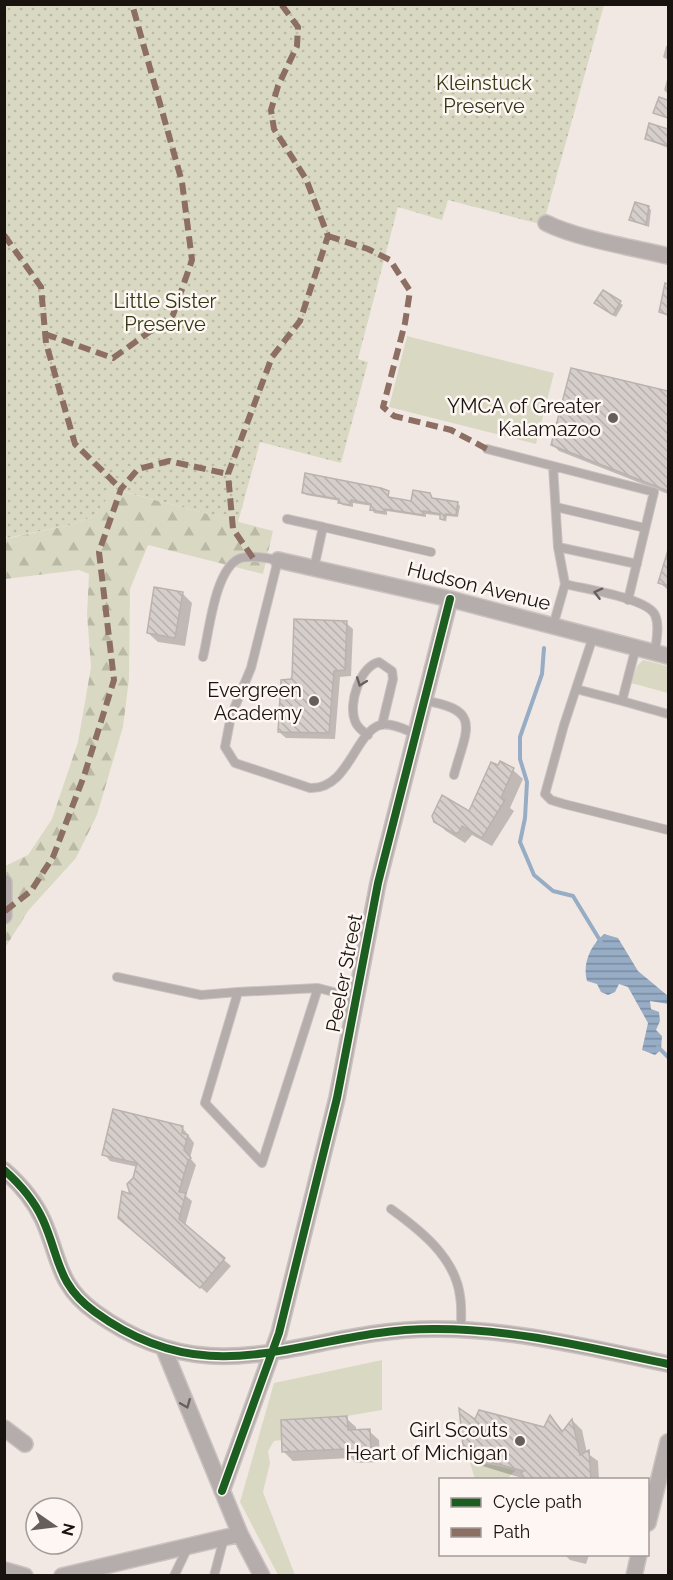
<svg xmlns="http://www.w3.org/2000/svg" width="673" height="1580" font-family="Raleway,sans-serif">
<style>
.grass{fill:#d9d9c3}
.forest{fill:url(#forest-firs)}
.park{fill:url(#park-dots)}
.water{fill:url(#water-rules)}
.shadow{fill:#0003}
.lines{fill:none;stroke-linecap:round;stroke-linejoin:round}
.stream{stroke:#97acc5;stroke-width:4}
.building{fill:url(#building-back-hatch);stroke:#b9b2ae;stroke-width:1.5}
.service-casing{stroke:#c9c2bf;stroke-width:10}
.minor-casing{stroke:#c9c2bf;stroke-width:18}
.service{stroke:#b5acac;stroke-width:8}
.minor{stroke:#b5acac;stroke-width:15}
.quiet{stroke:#8d6e63;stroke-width:6;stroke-dasharray:12 6;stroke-linecap:butt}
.cycleway-casing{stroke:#fdf6f2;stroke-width:11}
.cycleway{stroke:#1b5e20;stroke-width:8}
.oneway{stroke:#67605e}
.poi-dot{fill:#655e5a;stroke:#fdf6f2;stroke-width:2}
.labels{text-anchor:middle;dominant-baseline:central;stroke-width:5;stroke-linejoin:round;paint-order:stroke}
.park-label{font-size:20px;fill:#313812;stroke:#fdf6f2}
.poi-label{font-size:20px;fill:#191310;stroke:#fdf6f2;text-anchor:end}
.street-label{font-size:20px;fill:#191310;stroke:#fdf6f2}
</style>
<defs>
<pattern id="forest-firs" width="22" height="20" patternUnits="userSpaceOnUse" patternTransform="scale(1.5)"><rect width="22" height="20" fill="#d9d9c3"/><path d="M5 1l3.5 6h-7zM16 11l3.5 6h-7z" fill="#bab9a6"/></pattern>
<pattern id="park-dots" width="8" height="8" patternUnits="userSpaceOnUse" patternTransform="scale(1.5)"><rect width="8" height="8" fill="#d9d9c3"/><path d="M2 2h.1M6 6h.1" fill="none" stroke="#bab9a6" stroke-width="1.8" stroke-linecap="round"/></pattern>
<pattern id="water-rules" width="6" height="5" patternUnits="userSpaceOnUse" patternTransform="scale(1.5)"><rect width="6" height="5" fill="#97acc5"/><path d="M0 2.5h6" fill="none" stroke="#7a8b9f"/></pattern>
<pattern id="building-back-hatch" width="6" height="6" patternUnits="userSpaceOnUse" patternTransform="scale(1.5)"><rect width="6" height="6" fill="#d6ceca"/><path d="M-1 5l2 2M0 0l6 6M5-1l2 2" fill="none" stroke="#b7b0ac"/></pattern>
</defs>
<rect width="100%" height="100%" fill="#f2e8e3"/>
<!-- grass -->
<path class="grass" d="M407,336L554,373L536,444L389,407Z
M643,660L668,666V693L631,683L637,666Z
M382,1360V1410L347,1416L281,1420L282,1440L274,1441L268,1451L270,1463L263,1492L295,1575H278L240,1502L274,1383Z
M469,1460L516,1470L507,1479H475Z"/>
<!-- forest -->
<path class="forest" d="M113,489L273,531L263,574L148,545L130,589L129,679L123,727L97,815L76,858L28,911L5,948L8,894L5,866L28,855L52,819L78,742L91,667L87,614L89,574L79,570L5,579V539L74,524L94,516Z"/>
<!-- park -->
<path class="park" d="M4,5H604L543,225L448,200L442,220L398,207L358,359L368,362L341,463L260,442L238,522L114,489L94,516L74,524L7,538L4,527Z"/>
<!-- water -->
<path class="water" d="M604,934L618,938L638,971L668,996V1004L650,1001L651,1009L659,1012L660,1021L656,1030L662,1036L661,1050L655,1055L642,1050L648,1023L628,987L619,984L615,992L608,995L601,992L597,984L587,981C582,963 591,945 604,934Z"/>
<!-- shadow -->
<path class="shadow" d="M666,46H668V60L663,57Z
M668,76V94L664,90Z
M659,99L668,102V119L655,113Z
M650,125L668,130V148L646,139Z
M648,207L651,210L649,227L631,220Z
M666,285H668V316L660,312Z
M603,292L623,305L616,317L599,306Z
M572,370L668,393V494L559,451L552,444Z
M303,492L388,493L390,499L412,503L429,495L433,500L457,503L460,506L458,517L447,516L446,522L442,516L426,514V517L387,511V515L374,513L372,506L353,503V507L342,505L340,501L306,495Z
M668,555V590L660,583Z
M182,593L192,603L185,646L158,642L148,633Z
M346,623L353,629L351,676L340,677L335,739L286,738L279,732L292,680Z
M500,763L513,770L523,779L510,808L514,811L492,846L472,835L465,843L446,831L435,821L469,813Z
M182,1127L194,1143L190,1158L196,1165L186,1196L192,1201L185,1226L231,1266L207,1293L127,1224L138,1167L110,1161L104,1154Z
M551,1417L564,1432L573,1421L582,1430L587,1453L598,1461L599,1480H528L476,1464L466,1454L475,1421L545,1429Z
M346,1418L356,1427V1431H369L379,1440L380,1462L356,1463L351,1458L293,1461L284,1452Z
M564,1554H594L589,1555L586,1564L570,1560Z"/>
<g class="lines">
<!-- stream -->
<path class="stream" d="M544,648L542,674L520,737V759L527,782L525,818L520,842L534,875L553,891L573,896L601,942
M658,1047L668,1057"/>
</g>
<!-- building -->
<path class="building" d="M659,97L668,100V118L653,113Z
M649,123L668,129V146L645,139Z
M635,202L649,206L646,225L629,220Z
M665,283L668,284V315L659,312Z
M603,290L621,301L613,315L594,303Z
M571,368L668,391V491L551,445Z
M305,473L381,488L389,491L388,497L411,501L413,490L430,493L432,498L458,502L456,515L445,514L444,520L440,519V514L423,511V515L385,509L384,512L370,510L371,504L351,500L350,505L338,503L339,499L302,493Z
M668,550V586L658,583Z
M154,587L183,592L175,638L147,633Z
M294,619L347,621L345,670L334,671L329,733L278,732L281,680L291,679L292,676Z
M500,761L514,768L501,798L505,800L482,838L462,826L459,832L455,834L434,822L432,816L442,795L469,811L491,762L498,765Z
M113,1109L183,1126L182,1133L188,1135L184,1150L191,1158L188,1161L179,1192L186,1193L179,1219L225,1258L200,1288L118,1218L122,1191L130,1194L127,1184L133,1178L137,1163L102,1155Z
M459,1408L475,1419L479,1410L544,1427L550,1415L562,1432L572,1419L580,1455L589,1450L591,1480H526L521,1473L524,1471L464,1455Z
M347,1416L348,1430L370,1429L371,1453L345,1454V1449L282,1452L281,1420Z"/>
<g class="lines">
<!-- service casing -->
<g class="service-casing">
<path id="service" d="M487,449L654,492L628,600
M553,466L558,547L565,584
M556,507L645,528
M287,519L323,527
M558,547L637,564
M314,568L323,527L431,552
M553,626L565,584C584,589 647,598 655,615C660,626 656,641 655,652
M593,637L564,725L545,794L551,800L564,804L668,830
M636,647L622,701L668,714
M203,657C209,633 215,566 241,558C252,555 267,558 278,560L251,668L231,716L225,747L235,763L310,788C348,790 355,733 380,725C391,722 406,730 416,734
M576,689L622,701
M426,701C483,710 466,730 454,775
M368,735C362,731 357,727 355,721C348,703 360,667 379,662L392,671L393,679L382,725
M117,977L201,995L238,992
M318,988L262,1163L205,1103L238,992L318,988L357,998
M391,1209C420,1230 455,1257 460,1296C462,1307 461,1318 461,1329
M174,1576L188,1547
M214,1576L224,1538"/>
</g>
<!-- minor casing -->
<g class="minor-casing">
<path id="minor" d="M546,223C578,239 632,247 668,256
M278,560L450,599L668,656
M4,882V916
M4,1170C21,1185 34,1200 43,1220C60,1258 57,1285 95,1312C217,1401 306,1328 436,1329C515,1329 591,1348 668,1364
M164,1349L240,1534L262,1576
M4,1428L25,1444
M222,1491L279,1333L337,1098L378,883L450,599
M648,1523L668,1442
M4,1570L25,1576
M62,1576L240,1534
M634,1576L639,1554"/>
</g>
<!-- service -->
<use href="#service" class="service"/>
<!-- minor -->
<use href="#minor" class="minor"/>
<!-- quiet -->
<path class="quiet" d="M4,235L41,287L46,343L75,444L121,489
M328,236L368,249L390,260L410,291L405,323L383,407L394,416L451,430L487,449
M45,334L113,358L173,315L192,260L182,182L132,4
M253,558L233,529L228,474L272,357L300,321L328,236L306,179L274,129L271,110L278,86L297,46L298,27L281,4
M5,911L31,891L53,857L84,776L114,680L99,552L121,489L138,469L169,461L228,474"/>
<!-- cycleway casing -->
<g class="cycleway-casing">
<path id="cycleway" d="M4,1170C21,1185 34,1200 43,1220C60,1258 57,1285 95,1312C217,1401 306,1328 436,1329C515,1329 591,1348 668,1364
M222,1491L279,1333L337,1098L378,883L450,599"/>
</g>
<!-- cycleway -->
<use href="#cycleway" class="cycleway"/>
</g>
<!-- one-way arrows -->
<defs><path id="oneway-chevron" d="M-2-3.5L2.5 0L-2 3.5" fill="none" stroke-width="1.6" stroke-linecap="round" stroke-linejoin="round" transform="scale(1.5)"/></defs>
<g class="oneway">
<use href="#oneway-chevron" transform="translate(598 593) rotate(-166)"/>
<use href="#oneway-chevron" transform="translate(361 682) rotate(110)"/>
<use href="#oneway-chevron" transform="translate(186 1404) rotate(68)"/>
</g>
<!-- markers -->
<g class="poi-dot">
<circle cx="613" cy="418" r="6"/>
<circle cx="314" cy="701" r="6"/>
<circle cx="520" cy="1441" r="6"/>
</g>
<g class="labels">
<!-- park labels -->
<g class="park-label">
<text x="484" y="83">Kleinstuck<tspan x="484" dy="23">Preserve</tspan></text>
<text x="165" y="301">Little Sister<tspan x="165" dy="23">Preserve</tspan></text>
</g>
<!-- poi labels -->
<g class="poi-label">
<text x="601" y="406">YMCA of Greater<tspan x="601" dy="23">Kalamazoo</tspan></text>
<text x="302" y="690">Evergreen<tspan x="302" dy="23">Academy</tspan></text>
<text x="508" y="1430">Girl Scouts<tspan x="508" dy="23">Heart of Michigan</tspan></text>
</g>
<!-- street labels -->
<g class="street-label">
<text transform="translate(479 586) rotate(14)">Hudson Avenue</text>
<text transform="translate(344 973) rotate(-79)">Peeler Street</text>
</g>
</g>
<!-- border -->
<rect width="673" height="1580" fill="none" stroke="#191310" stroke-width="12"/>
<!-- legend -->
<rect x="439" y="1478" width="210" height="78" fill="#fdf6f2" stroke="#a29b98" stroke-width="1.5"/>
<rect x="451" y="1498" width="30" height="9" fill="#1b5e20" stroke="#a29b98" stroke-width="1.5"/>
<text x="493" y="1508" font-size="18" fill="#191310">Cycle path</text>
<rect x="451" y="1528" width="30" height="9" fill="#8d6e63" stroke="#a29b98" stroke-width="1.5"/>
<text x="493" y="1538" font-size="18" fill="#191310">Path</text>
<!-- north arrow -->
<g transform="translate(54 1526) rotate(104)"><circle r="28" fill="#fdf6f2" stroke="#a29b98" stroke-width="1.5"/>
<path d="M0-4.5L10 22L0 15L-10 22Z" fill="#655e5a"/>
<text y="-9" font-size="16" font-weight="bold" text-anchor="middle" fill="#191310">N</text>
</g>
</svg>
